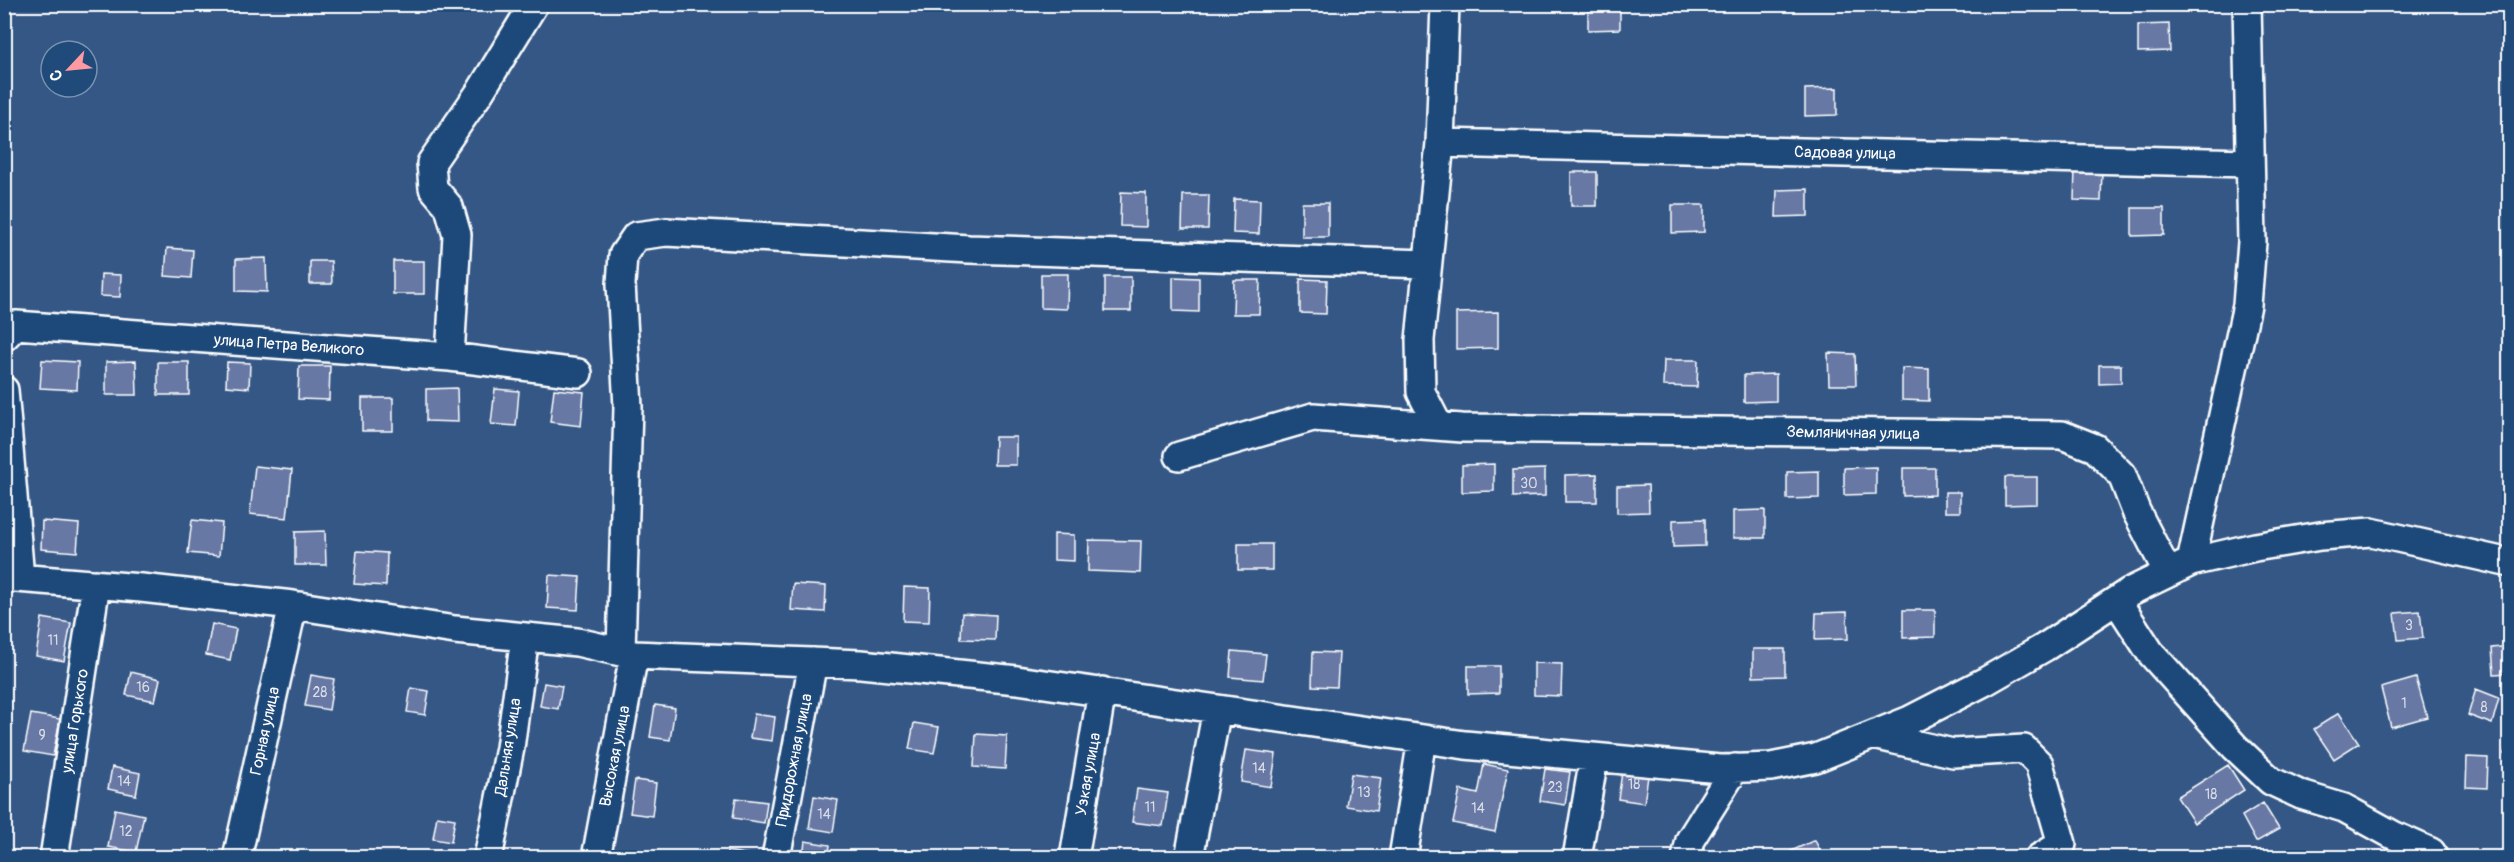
<svg xmlns="http://www.w3.org/2000/svg" width="2514" height="862" font-family="Pangolin,sans-serif">
<style>
.building{fill:#6878a5;stroke:#fff;stroke-width:1.5}
.lines{fill:none;stroke-linecap:round;stroke-linejoin:round}
.minor-casing{stroke:#fff;stroke-width:32}
.minor{stroke:#1f4a7a;stroke-width:27}
.labels{text-anchor:middle;dominant-baseline:central;stroke-width:4.5;stroke-linejoin:round;paint-order:stroke}
.number-label{font-size:14px;fill:#d9dde8}
.street-label{font-size:16px;fill:#fff;stroke:#1f4a7a}
</style>
<rect width="100%" height="100%" fill="#345786"/>
<filter id="ink" filterUnits="userSpaceOnUse"><feTurbulence type="fractalNoise" baseFrequency=".0167" numOctaves="2"/><feDisplacementMap in="SourceGraphic" scale="12" xChannelSelector="R" yChannelSelector="G"/><feConvolveMatrix kernelMatrix="1 2 1 2 8 2 1 2 1" color-interpolation-filters="sRGB"/></filter>
<g filter="url(#ink)">
<!-- building -->
<path class="building" d="M1588,4H1620V29L1588,30Z
M2169,24L2170,51L2138,52V25Z
M1837,88V115L1805,116V89Z
M2075,169H2102L2101,201L2074,200Z
M1571,172H1597V206H1571Z
M1808,189V216L1776,217L1777,190Z
M1121,192L1146,193V227L1120,226Z
M1183,195H1209L1208,229H1182Z
M1234,199L1260,200L1259,234L1233,233Z
M1302,203H1328V237H1302Z
M1672,205H1704V232L1672,233Z
M2132,208H2164V235L2132,236Z
M167,248L193,250L191,278L165,276Z
M266,258L267,292L236,291V259Z
M310,261H331L332,284H310Z
M393,261H424V294H393Z
M101,274L121,275L120,297L100,296Z
M1041,274H1068L1067,309L1041,308Z
M1105,277H1131V311H1105Z
M1173,277L1199,278V312L1173,311Z
M1300,279L1327,280L1326,314L1300,313Z
M1234,280H1260L1259,314H1233Z
M1498,312V348L1456,349V313Z
M1828,353L1855,354L1856,385H1829Z
M42,360L78,362L77,390L40,388Z
M1664,360H1698L1697,387L1663,386Z
M136,361L137,395H106V362Z
M158,362H189V395H158Z
M227,362L250,363L249,388L226,386Z
M2099,365H2121V383L2099,384Z
M299,366H330L329,400L298,399Z
M1902,368L1929,369V401L1902,400Z
M1776,374V401L1744,402V375Z
M457,388L458,422L426,421V389Z
M495,389L519,391L516,426L491,424Z
M554,389L584,392L581,426L550,422Z
M362,398H393V431H362Z
M995,437H1016V465H994Z
M1494,464V491L1462,492V465Z
M255,466L292,470L287,518L250,514Z
M1876,467V494L1844,495V468Z
M1903,468H1935V495L1903,496Z
M1545,469V496L1513,497V470Z
M1819,471V498L1787,499V472Z
M1597,474V502H1565V475Z
M2005,477H2037V504L2005,505Z
M1648,485L1649,512L1617,513V486Z
M1945,492H1960V512H1945Z
M1765,510V538H1733V511Z
M1705,519V546L1673,547V520Z
M192,520L222,523L219,556L188,553Z
M42,521L79,524L77,552L41,549Z
M325,531L326,565H295V532Z
M1054,534L1074,535V561L1054,560Z
M1089,540L1141,541L1140,573L1088,571Z
M1238,544H1272V570H1238Z
M357,551L387,553L386,586L354,584Z
M549,575L580,577L578,610L547,608Z
M793,584L826,586L825,612L791,610Z
M904,587L930,588L929,622L903,621Z
M1903,610H1935V637L1903,638Z
M2420,611L2423,638L2398,640L2395,613Z
M1847,612L1848,639L1815,640L1816,613Z
M962,613L996,615L995,640L961,639Z
M42,618L71,623L64,661L36,656Z
M212,624L236,629L230,660L206,655Z
M2510,646V673L2494,674L2492,648Z
M1753,649H1785V676L1753,677Z
M1232,651L1266,654L1263,680L1230,677Z
M1313,652L1339,653L1337,687L1312,686Z
M1534,663L1562,664L1561,696L1534,695Z
M1468,666H1499V693L1468,694Z
M131,672L160,679L155,701L126,695Z
M311,675L334,679L329,710L305,706Z
M2416,678L2427,717L2391,727L2381,688Z
M544,683L562,686L558,709L540,706Z
M411,688L429,691L425,715L407,712Z
M2476,689L2499,698L2492,724L2468,715Z
M655,705L675,708L670,740L650,737Z
M2339,713L2359,743L2334,759L2314,729Z
M31,714L60,719L53,756L24,751Z
M754,714L775,717L772,741L750,738Z
M914,723L939,727L934,753L909,749Z
M976,734L1007,736L1005,769L974,767Z
M2510,735V756L2504,754Z
M1246,750L1276,754L1271,787L1241,782Z
M2467,757L2488,758L2487,788L2466,787Z
M1484,764L1508,769L1495,832L1453,823L1460,790L1478,794Z
M2228,765L2244,790L2194,823L2177,797Z
M1623,766L1649,770L1644,803L1618,799Z
M112,767L140,773L136,795L108,789Z
M1545,769L1570,772L1565,805L1540,801Z
M1351,774L1381,778L1376,811L1346,806Z
M635,780L656,783L652,816L630,813Z
M1137,789L1168,793L1163,826L1132,822Z
M814,796L838,800L833,832L809,828Z
M736,798L767,802L764,823L733,818Z
M2263,803L2279,829L2256,842L2242,816Z
M115,809L144,815L136,852L108,847Z
M437,816L455,819L451,842L433,839Z
M1815,840L1823,858H1792L1789,852Z
M805,841L830,845L828,858H803Z
M727,851L757,856V858H726Z
M1011,851L1041,855V858H1010Z
M4,852L26,856L25,858H4Z"/>
<g class="lines">
<!-- minor casing -->
<g class="minor-casing">
<path id="minor" d="M1440,143L2249,163
M4,337L16,325L450,357L578,373
M450,357L457,235L449,207L433,188L431,163L480,92L534,4
M4,390L20,578
M1438,425L1421,392L1420,340L1440,143L1445,4
M1179,456L1313,417L1462,428L2062,435L2095,448L2122,475L2136,511L2168,573
M2191,562L2247,305L2252,242L2247,4
M4,577L141,588L293,605L455,630L577,642L634,655L861,664L1017,680L1465,745L1720,769L1771,767L1816,758L1910,720L1986,681L2045,647L2129,592L2191,562L2255,547L2320,536L2371,532L2510,563
M2117,601L2150,652L2235,747L2271,781L2301,795L2344,808L2393,835L2431,852L2435,858
M621,651L628,407L621,284L623,255L636,236L666,232L969,249L1427,264
M1873,735L1953,753L2024,749L2039,764L2062,844L2039,858
M54,858L96,584
M237,858L293,605
M488,858L510,748L525,637
M596,858L634,655
M776,858L813,662
M1074,858L1102,691
M1189,858L1217,709
M1403,858L1422,739
M1577,858L1594,758
M1686,858L1690,840L1735,768"/>
</g>
<!-- minor -->
<use href="#minor" class="minor"/>
</g>
</g>
<g class="labels">
<!-- number labels -->
<g class="number-label">
<text x="1529" y="483">30</text>
<text x="2409" y="625">3</text>
<text x="53" y="640">11</text>
<text x="143" y="687">16</text>
<text x="320" y="692">28</text>
<text x="2404" y="703">1</text>
<text x="2484" y="707">8</text>
<text x="42" y="735">9</text>
<text x="1259" y="768">14</text>
<text x="124" y="781">14</text>
<text x="1634" y="784">18</text>
<text x="1555" y="787">23</text>
<text x="1364" y="792">13</text>
<text x="2211" y="794">18</text>
<text x="1150" y="807">11</text>
<text x="1478" y="808">14</text>
<text x="824" y="814">14</text>
<text x="126" y="831">12</text>
</g>
<!-- street labels -->
<g class="street-label">
<text transform="translate(1845 153) rotate(1)">Садовая улица</text>
<text transform="translate(289 345) rotate(4)">улица Петра Великого</text>
<text transform="translate(1853 433) rotate(1)">Земляничная улица</text>
<text transform="translate(75 721) rotate(-81)">улица Горького</text>
<text transform="translate(265 731) rotate(-78)">Горная улица</text>
<text transform="translate(508 747) rotate(-81)">Дальняя улица</text>
<text transform="translate(615 756) rotate(-79)">Высокая улица</text>
<text transform="translate(794 760) rotate(-79)">Придорожная улица</text>
<text transform="translate(1088 774) rotate(-80)">Узкая улица</text>
</g>
</g>
<!-- margin -->
<rect width="2514" height="862" fill="none" stroke="#1f4a7a" stroke-width="24"/>
<rect x="12" y="12" width="2490" height="838" fill="none" stroke="#fff" stroke-width="2" filter="url(#ink)"/>
<!-- north arrow -->
<g transform="translate(69 69) rotate(244)"><circle r="28" fill="#1f4a7a" stroke="#7992af" stroke-width="1.5"/>
<path d="M0-4.5L10 22L0 15L-10 22Z" fill="#ff9aa2"/>
<text y="-9" font-size="16" font-weight="bold" text-anchor="middle" fill="#ffffff">С</text>
</g>
</svg>
